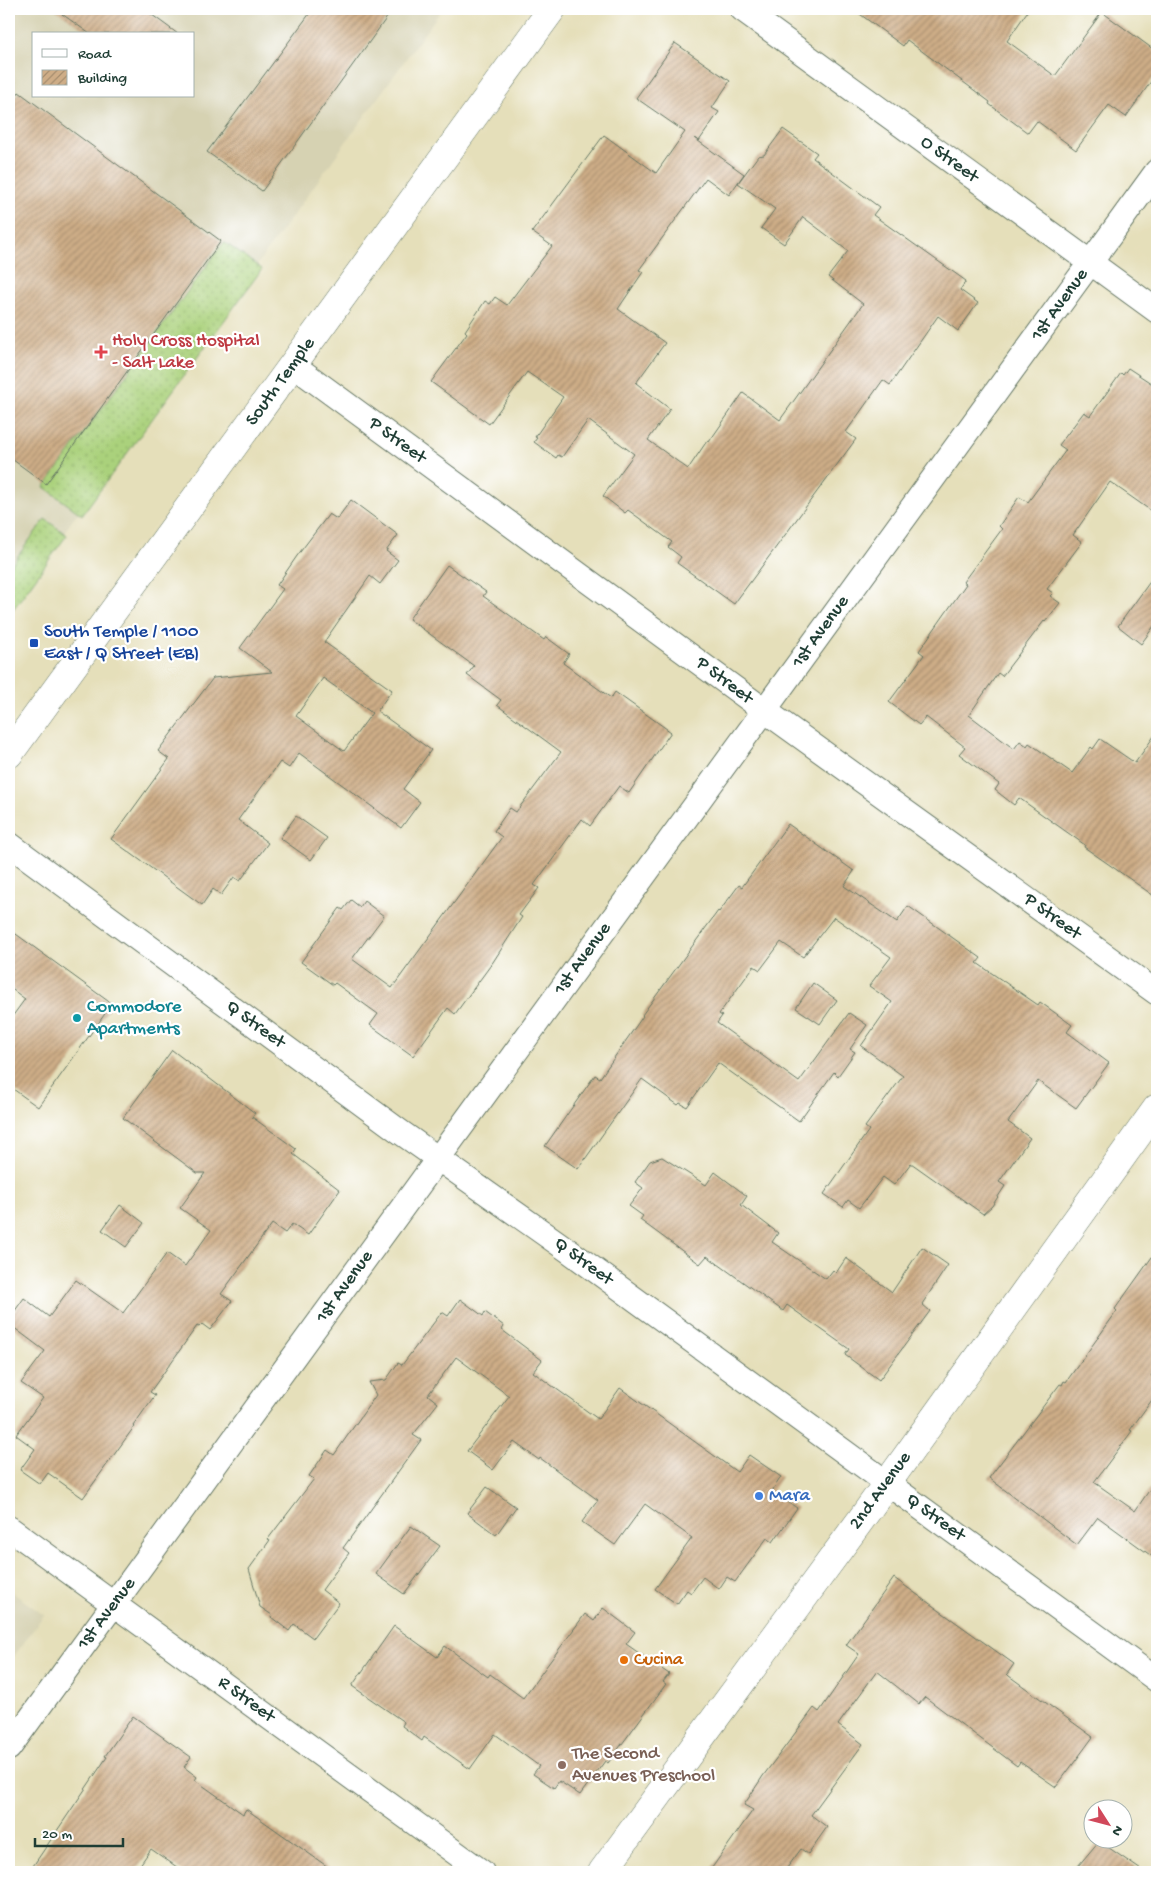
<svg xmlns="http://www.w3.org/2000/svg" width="1166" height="1881" font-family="'Gochi Hand',sans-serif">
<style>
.built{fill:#d6d2b2;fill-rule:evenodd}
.grass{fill:url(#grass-dots);stroke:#648758}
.building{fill:url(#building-hatch);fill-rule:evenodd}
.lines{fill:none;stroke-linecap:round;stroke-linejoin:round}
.minor-casing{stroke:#647663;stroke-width:26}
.tertiary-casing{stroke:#647663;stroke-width:29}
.secondary-casing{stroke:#647663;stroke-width:29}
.minor{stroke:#fff;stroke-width:24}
.tertiary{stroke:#fff;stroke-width:28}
.secondary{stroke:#fff;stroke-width:28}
.health-dot{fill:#e0444e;stroke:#fff;stroke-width:2}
.transit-dot{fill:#1a4fb4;stroke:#fff;stroke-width:2}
.culture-dot{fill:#0f9aa8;stroke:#fff;stroke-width:2}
.shop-dot{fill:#3f7fe0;stroke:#fff;stroke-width:2}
.food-dot{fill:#e8710a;stroke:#fff;stroke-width:2}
.education-dot{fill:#8d6e63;stroke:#fff;stroke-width:2}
.labels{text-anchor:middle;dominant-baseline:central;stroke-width:4.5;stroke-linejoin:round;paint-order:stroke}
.street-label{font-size:19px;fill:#1f3d34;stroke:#fff}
.health-label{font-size:19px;fill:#be3a42;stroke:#fff;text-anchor:start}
.transit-label{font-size:19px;fill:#164399;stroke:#fff;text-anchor:start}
.culture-label{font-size:19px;fill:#0d838f;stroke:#fff;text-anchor:start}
.shop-label{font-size:19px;fill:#366cbe;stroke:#fff;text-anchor:start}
.food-label{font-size:19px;fill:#c56008;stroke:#fff;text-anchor:start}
.education-label{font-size:19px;fill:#785e54;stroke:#fff;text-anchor:start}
</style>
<defs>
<pattern id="grass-dots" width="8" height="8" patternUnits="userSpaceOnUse" patternTransform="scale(1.25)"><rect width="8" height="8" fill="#aad17b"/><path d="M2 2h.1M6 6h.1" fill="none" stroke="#92b46b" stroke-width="1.8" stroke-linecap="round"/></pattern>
<pattern id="building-hatch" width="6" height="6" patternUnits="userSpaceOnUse" patternTransform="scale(1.25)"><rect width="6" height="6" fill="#cead87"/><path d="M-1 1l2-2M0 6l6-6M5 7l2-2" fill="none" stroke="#a78e6f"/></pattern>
</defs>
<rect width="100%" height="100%" fill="#fff"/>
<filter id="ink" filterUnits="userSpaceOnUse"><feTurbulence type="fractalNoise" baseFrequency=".02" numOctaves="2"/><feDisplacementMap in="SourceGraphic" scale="10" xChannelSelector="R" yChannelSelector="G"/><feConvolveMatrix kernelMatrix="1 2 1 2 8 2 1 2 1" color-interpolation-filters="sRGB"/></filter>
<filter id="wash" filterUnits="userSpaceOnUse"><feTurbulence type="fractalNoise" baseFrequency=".0096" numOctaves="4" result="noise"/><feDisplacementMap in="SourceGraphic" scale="20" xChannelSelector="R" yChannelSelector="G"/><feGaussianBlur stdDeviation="1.12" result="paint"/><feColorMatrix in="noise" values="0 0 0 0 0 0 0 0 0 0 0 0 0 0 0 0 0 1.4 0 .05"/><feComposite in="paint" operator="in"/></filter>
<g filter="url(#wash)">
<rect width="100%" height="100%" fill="#e5dfba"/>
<!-- built -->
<path class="built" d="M9,9H442L9,608ZM34,34H194V96H34Z
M9,1590L44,1615L9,1663Z"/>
<!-- grass -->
<path class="grass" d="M224,242L262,269L82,515L44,487Z
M45,519L67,535L9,615V568Z"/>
<g id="blocks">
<!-- building -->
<path class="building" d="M55,9H144L178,34H90Z
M313,9H393L262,191L207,152Z
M853,9H1029L1007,41L1055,76L1102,12L1157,52V73L1126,117L1109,105L1076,150L1037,121L1028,133L989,104L990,102L907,40L903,46Z
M675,43L730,81L712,108L719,112L699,141L694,138L744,174L729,195L706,178L639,270L643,272L618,309L665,343L636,383L670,409L648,440L688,469L707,441L709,442L743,393L780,420L863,304L828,277L848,251L803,217L784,244L761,228L775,209L738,183L758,156L764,155L783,129L817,153L813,158L879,207L873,215L966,281L960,290L978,303L958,331L938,316L890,385L883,380L846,432L856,439L734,604L677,563L681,557L668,547L672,542L628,510L625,513L603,496L634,454L588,420L562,457L558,455L556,458L534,442L537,438L535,437L563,397L527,372L489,424L431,382L467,333L465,331L485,301L490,304L495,297L507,305L552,246L532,232L604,135L656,173L685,132L636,98Z
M19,92L221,241L46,484L9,457V106Z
M1128,368L1157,387V515L1110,482L1073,535L1082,542L1047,589L1053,593L1050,596L1060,603L1045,622L1044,621L1002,676L998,673L969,715L1014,749L1020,741L1027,746L1029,743L1072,773L1091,747L1093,749L1100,739L1135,763L1157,732V898L1084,847L1085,845L1019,798L1014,805L995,790L999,784L959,754L965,747L926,717L919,725L889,702L924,655L919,651L966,584L963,582L1002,529L999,526L1019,497L1028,502L1066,450L1059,445L1084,412L1090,416L1121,373L1123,375Z
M351,500L398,535L386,551L398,560L380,584L370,576L324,642L392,690L377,711L431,750L403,789L420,802L401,828L299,753L289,768L280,762L238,820L268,843L240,881L234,877L221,895L213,889L202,905L111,839L169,759L158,751L213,678L272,672L240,648L283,589L277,585L297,556L329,514L337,519ZM323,678L372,713L344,751L296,716Z
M447,565L486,592L483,596L544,640L546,637L569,654L563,663L611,698L615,692L671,732L629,793L619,786L590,826L582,819L534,885L539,888L519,915L522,917L493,962L455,1014L448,1008L413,1056L370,1025L378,1014L335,983L333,985L301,962L340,908L343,910L351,900L360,907L364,901L384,916L352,959L392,988L502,837L494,831L510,808L516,812L561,752L497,705L501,700L467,675L474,666L409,619Z
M1157,572V622L1141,644L1118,626Z
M296,816L327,838L311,860L280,838Z
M788,824L854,871L844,886L897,922L908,906L981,958L977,963L1038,1005L1040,1002L1072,1025L1067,1032L1109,1063L1076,1108L1038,1081L1008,1122L1030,1138L999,1182L1005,1186L992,1206L983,1214L911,1163L894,1185L883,1177L859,1208L848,1200L843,1207L824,1194L869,1130L865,1127L903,1076L861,1046L892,1002L869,986L891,957L834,917L803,957L781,942L760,970L754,966L719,1014L722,1016L717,1023L799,1082L849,1013L867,1025L850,1049L855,1052L838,1076L834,1072L799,1121L718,1063L687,1107L680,1103L678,1105L642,1079L578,1169L545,1146L595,1075L600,1078L643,1016L642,1015L718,911L719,912L739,885L742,887Z
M9,929L112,1004L38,1107L9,1086V1021L25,999L9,987Z
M813,983L837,1000L820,1024L796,1008Z
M172,1050L255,1113L252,1117L296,1149L293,1154L340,1190L308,1235L292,1224L285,1233L272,1224L221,1294L232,1301L210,1330L202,1324L199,1327L197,1326L150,1392L155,1395L133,1426L134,1427L83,1498L48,1473L40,1484L20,1470L35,1449L16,1435L43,1398L21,1383L45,1351L9,1324V1319L24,1298L49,1317L76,1280L123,1313L167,1253L185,1266L211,1230L180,1208L205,1173H197L123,1118Z
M662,1157L706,1185L715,1172L747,1196L741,1205L778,1233L772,1242L826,1279L833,1270L836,1273L846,1258L892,1292L922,1247L948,1265L922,1304L930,1311L879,1380L845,1355L849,1349L787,1305L783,1311L707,1256L700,1264L640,1220L643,1216L629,1206L643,1188L635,1182L650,1161Z
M120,1205L144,1223L126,1247L102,1230Z
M1157,1250V1367L1151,1376L1157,1380V1393L1130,1430L1132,1431L1094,1482L1135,1511L1157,1479V1560L1098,1517L1077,1545L989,1478L1060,1384L1062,1385L1064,1381L1066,1382L1117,1311L1115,1309Z
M460,1299L483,1316L485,1312L504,1326L502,1330L542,1360L533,1372L598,1419L620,1388L737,1472L749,1455L781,1477L772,1491L797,1508L773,1542L767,1538L735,1582L727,1577L719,1589L703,1577L691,1593L687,1590L677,1604L655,1589L692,1538L645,1504L615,1545L582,1522L598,1500L540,1458L539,1460L514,1442L493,1470L467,1451L509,1396L456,1357L428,1395L438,1403L413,1435L421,1440L343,1548L349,1553L322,1590L339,1603L313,1638L294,1624L289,1631L271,1617L272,1615L260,1607L249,1569L270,1540L268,1539L314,1479L309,1476L327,1450L334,1455L376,1395L369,1382L386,1380L398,1363L402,1365L442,1312L448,1316Z
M487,1487L516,1507L496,1535L467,1513Z
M411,1526L440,1546L404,1594L376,1574Z
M894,1578L1014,1664L1007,1674L1009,1676L1093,1737L1056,1787L1020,1762L1017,1766L925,1697L919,1704L877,1671L838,1725L863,1744L811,1815L827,1827L808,1854L801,1849L784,1872H709L753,1810L744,1805L763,1776L814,1708L819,1712L859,1654L846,1645Z
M603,1608L635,1632L626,1644L669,1674L663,1682L666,1684L608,1763L605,1761L580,1795L559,1781L554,1788L533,1774L539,1766L495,1734L470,1769L424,1737L422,1741L402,1726L404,1722L352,1686L394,1626L437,1657L445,1646L488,1677L490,1674L523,1698L585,1614L594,1621Z
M133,1716L191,1757L184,1767L197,1777L195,1780L243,1814L246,1809L335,1872H184L151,1849L135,1872H29L107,1757L105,1756Z
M1099,1841L1144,1872H1073Z"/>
</g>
</g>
<g filter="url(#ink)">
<use href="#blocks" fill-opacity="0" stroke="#647663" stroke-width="1"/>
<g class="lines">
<!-- minor casing -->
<g class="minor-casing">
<path id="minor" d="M742,9L1157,311
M293,365L764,710L1157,993
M9,844L399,1131L569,1251L1157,1680
M9,1528L482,1872
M9,1748L1157,171"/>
</g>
<!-- tertiary casing -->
<g class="tertiary-casing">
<path id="tertiary" d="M602,1872L860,1521L1157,1108"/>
</g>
<!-- secondary casing -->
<g class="secondary-casing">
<path id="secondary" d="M9,754L552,9"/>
</g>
<!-- minor -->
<use href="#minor" class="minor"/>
<!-- tertiary -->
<use href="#tertiary" class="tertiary"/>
<!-- secondary -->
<use href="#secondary" class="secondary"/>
</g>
</g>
<!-- markers -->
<path class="health-dot" d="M98.5 344.5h5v5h5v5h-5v5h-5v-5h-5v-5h5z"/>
<rect class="transit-dot" x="29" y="638" width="10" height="10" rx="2.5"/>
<circle class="culture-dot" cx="77" cy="1018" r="5"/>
<circle class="shop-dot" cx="759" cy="1496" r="5"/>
<circle class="food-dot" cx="624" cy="1660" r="5"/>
<circle class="education-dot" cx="562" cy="1765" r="5"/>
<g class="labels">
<!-- street labels -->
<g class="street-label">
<text transform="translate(949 160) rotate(36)">O Street</text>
<text transform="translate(1060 305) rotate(-54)">1st Avenue</text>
<text transform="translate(281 382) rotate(-54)">South Temple</text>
<text transform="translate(397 441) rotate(36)">P Street</text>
<text transform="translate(821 632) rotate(-54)">1st Avenue</text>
<text transform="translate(724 681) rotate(37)">P Street</text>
<text transform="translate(1052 917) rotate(36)">P Street</text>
<text transform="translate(583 959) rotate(-54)">1st Avenue</text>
<text transform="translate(255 1025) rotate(36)">Q Street</text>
<text transform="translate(583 1262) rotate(36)">Q Street</text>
<text transform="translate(345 1287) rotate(-54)">1st Avenue</text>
<text transform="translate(881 1491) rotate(-54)">2nd Avenue</text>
<text transform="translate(935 1518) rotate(36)">Q Street</text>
<text transform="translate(107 1614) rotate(-53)">1st Avenue</text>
<text transform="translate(246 1700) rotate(36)">R Street</text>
</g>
<!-- health labels -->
<g class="health-label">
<text x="112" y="341">Holy Cross Hospital<tspan x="112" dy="22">- Salt Lake</tspan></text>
</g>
<!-- transit labels -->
<g class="transit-label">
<text x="44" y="632">South Temple / 1100<tspan x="44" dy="22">East / Q Street (EB)</tspan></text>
</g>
<!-- culture labels -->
<g class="culture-label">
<text x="87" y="1007">Commodore<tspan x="87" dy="22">Apartments</tspan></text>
</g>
<!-- shop labels -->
<g class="shop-label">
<text x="769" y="1496">Mara</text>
</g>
<!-- food labels -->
<g class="food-label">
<text x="634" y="1660">Cucina</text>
</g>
<!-- education labels -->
<g class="education-label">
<text x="572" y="1754">The Second<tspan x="572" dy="22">Avenues Preschool</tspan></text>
</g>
</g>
<!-- margin -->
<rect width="1166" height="1881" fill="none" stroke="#fff" stroke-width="30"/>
<!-- legend -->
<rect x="32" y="32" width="162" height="65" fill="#ffffff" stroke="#a5b1ae"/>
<rect x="42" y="49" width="25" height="8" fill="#ffffff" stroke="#a5b1ae"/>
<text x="78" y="58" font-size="15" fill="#1f3d34">Road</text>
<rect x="42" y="70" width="25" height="15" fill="url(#building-hatch)" stroke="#a5b1ae"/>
<text x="78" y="82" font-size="15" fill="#1f3d34">Building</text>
<!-- north arrow -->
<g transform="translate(1108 1824) rotate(126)"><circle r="24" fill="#ffffff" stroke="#a5b1ae"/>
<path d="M0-4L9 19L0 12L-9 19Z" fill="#d1495b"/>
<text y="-8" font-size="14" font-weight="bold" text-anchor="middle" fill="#1f3d34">N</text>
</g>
<!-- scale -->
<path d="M35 1838v8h88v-8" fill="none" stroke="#1f3d34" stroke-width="2.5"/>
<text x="42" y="1838" font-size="15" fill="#1f3d34" stroke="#ffffff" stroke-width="4" paint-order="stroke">20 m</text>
</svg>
